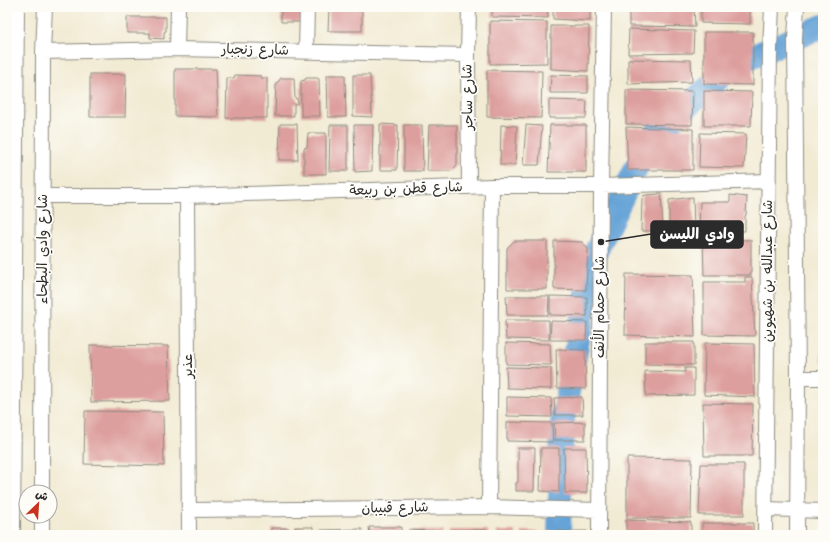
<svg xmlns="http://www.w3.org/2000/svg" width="830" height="542" font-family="'Architects Daughter','Playpen Sans Arabic',sans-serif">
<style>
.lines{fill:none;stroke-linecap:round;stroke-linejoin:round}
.river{stroke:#65a3d7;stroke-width:24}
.building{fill:#dd9f9d}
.minor-casing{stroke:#8e8b80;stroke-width:16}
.minor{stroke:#fff;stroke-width:14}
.labels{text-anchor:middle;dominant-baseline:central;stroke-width:3.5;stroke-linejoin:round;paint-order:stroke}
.street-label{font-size:14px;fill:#2b2b2b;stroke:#fdfcf7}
.leader{fill:none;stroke:#2b2b2b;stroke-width:1.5}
.callout-dot{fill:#2b2b2b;stroke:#fdfcf7;stroke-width:1.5}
.callout{fill:#2b2b2b;stroke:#2b2b2b;stroke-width:1.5}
.callout-label{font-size:15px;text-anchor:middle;font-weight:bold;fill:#fff}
</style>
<rect width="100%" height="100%" fill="#fdfcf7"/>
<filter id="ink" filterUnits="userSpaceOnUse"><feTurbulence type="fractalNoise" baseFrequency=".025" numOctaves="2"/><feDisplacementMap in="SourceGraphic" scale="8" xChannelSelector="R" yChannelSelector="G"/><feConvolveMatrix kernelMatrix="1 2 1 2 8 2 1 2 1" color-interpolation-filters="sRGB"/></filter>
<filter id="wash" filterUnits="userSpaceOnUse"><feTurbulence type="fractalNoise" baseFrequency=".012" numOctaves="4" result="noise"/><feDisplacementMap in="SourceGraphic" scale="16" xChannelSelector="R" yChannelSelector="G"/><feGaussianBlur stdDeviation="0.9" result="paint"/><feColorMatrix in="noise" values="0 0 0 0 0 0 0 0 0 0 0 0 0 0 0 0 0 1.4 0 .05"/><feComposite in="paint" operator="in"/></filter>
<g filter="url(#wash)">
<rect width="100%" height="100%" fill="#f2ebd4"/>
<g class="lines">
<!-- river -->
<path class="river" d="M559,535L562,424L594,256L650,139L735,64L823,26"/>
</g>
<g id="blocks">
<!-- building -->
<path class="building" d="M127,7H166V9H127Z
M215,7H266V10L215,9Z
M281,7H302V22H281Z
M329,7H362V31H328Z
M492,7H547L548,18L492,17Z
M553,7H590V21L553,19Z
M629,7H694L695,27L629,26Z
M701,7H750V24L701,23Z
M127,17H166V31L164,32V39L150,38V33H127Z
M490,21L547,22V63L490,64Z
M551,26H589L588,71L551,69Z
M629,29L694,31L693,53L628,54Z
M704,32H753V85L704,84Z
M628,59L691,60L692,82L628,84Z
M175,69H216L218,117L175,116Z
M487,70L542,71L541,118L487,117Z
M7,74H9V100H7Z
M90,74H126L125,117H90Z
M235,75L261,76V78H267V118H226L227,78H234Z
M327,75H345L346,117H328Z
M353,75H370L372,117L353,116Z
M551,75L588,76V93H550Z
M281,78H294L295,98L297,99L298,102L297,104H294V116H275L276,83L279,81Z
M306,78H317L319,79L320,116H301V81L305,80Z
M626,90L693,91L692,125L626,124Z
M704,91L752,92L751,126H704Z
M549,100L587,101L586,118H549Z
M280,124H297L298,160H279Z
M380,124L398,125L397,170H380Z
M330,125H348V171H329Z
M354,125H373L372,171L355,172Z
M404,125H422L423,171H404Z
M429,125H457V165L451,171H427Z
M501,125L517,126L515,165H500Z
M526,125L542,126L539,165H523Z
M550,125H586V172H548Z
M626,127L693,129V170H628Z
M308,133H326V174H304V148L307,147Z
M700,133L746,134L744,168L699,167Z
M7,141H8L9,165H7Z
M659,191H661L663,231H641L642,199L643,196L646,195L659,194Z
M730,195L747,197L746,215L745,216V231H699L700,202H730Z
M693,197L694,231H669V200Z
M703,239L751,240V275H704Z
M514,241H547V289H507V248Z
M554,241L582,242L588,249L586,290L554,289Z
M626,274L693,275L695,337L625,335Z
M745,277H752L755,336L704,335V282H745Z
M506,296H549L548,315H507Z
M550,296L587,297V316L550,315Z
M505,320H549V340L506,339Z
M551,321L587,322L586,340H550Z
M822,327H823V362H821Z
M645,342H694V365L645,364Z
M506,343L550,344L551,365L506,364Z
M705,343L754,344L755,397L704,395Z
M90,345L168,346L170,401L91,402Z
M556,349L585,350L586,389L557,388Z
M506,367L551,368V389L507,388Z
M685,368H694V395L646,396L645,371L685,372Z
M507,397L551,398L552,417L507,416Z
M582,397L583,415H555L554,398Z
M703,403L753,404L752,456H704Z
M85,411L163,412L164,466L84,464Z
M507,422L552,423L553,442L507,441Z
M585,422V440H555L554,423Z
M518,448H535L534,491H516V483L518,482Z
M541,448H559V492L540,491Z
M564,448H586L587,493H565Z
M627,458L692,459L691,518H627Z
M701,464H744V515H699Z
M626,520L691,522V535H626Z
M702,523H753V535H702Z
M295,527H313V535H295Z
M369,527H401V535H370Z
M271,528H289V535H271Z
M362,529V535H321V530Z
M409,530L443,531V535H409Z
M449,530H488V535H449Z
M497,531H516V535H497Z
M521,531L541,532L540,535H521Z
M548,531H587V535H548Z"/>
</g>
</g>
<g filter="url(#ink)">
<use href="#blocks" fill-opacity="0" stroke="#8e8b80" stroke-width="1"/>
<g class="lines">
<!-- minor casing -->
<g class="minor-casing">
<path id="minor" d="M469,7L468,55L469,187
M177,49L178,7
M306,51L307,7
M43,52L177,49L468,55
M43,196H187L492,186H601L769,181
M187,196L189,535
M798,378H823
M42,492L43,52L45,7
M489,507L492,186
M766,509L823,511
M190,510L489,507L599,510
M13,535L17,7
M42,535V516
M599,535L601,186L604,7
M765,535L770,49L772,7
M797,535L798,378L795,38L797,7"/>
</g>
<!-- minor -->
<use href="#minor" class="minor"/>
</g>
</g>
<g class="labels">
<!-- street labels -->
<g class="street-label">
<text transform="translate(255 50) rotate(1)">شارع زنجبار</text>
<text transform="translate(468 97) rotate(-91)">شارع ساجر</text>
<text transform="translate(406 189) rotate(-2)">شارع قطن بن ربيعة</text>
<text transform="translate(43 249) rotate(-90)">شارع وادي البطحاء</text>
<text transform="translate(768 271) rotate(-90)">شارع عبدالله بن شهيوين</text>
<text transform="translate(600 307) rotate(-90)">شارع حمام الأنف</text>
<text transform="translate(188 366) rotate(-90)">عذير</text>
<text transform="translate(395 508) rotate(-1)">شارع قبيبان</text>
</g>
</g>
<!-- callouts -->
<path class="leader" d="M601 242L651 234"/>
<circle class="callout-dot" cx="601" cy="242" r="4"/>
<rect class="callout" x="651" y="221" width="92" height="27" rx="4"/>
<g class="callout-label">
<text x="697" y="239">وادي الليسن</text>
</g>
<!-- margin -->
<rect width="830" height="542" fill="none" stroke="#fdfcf7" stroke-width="24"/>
<!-- north arrow -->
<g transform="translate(38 504) rotate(25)"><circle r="19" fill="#fdfcf7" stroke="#a9a8a5"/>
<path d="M0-3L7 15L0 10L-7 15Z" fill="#c8321e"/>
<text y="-6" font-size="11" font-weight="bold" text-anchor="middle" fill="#2b2b2b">ش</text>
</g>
</svg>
